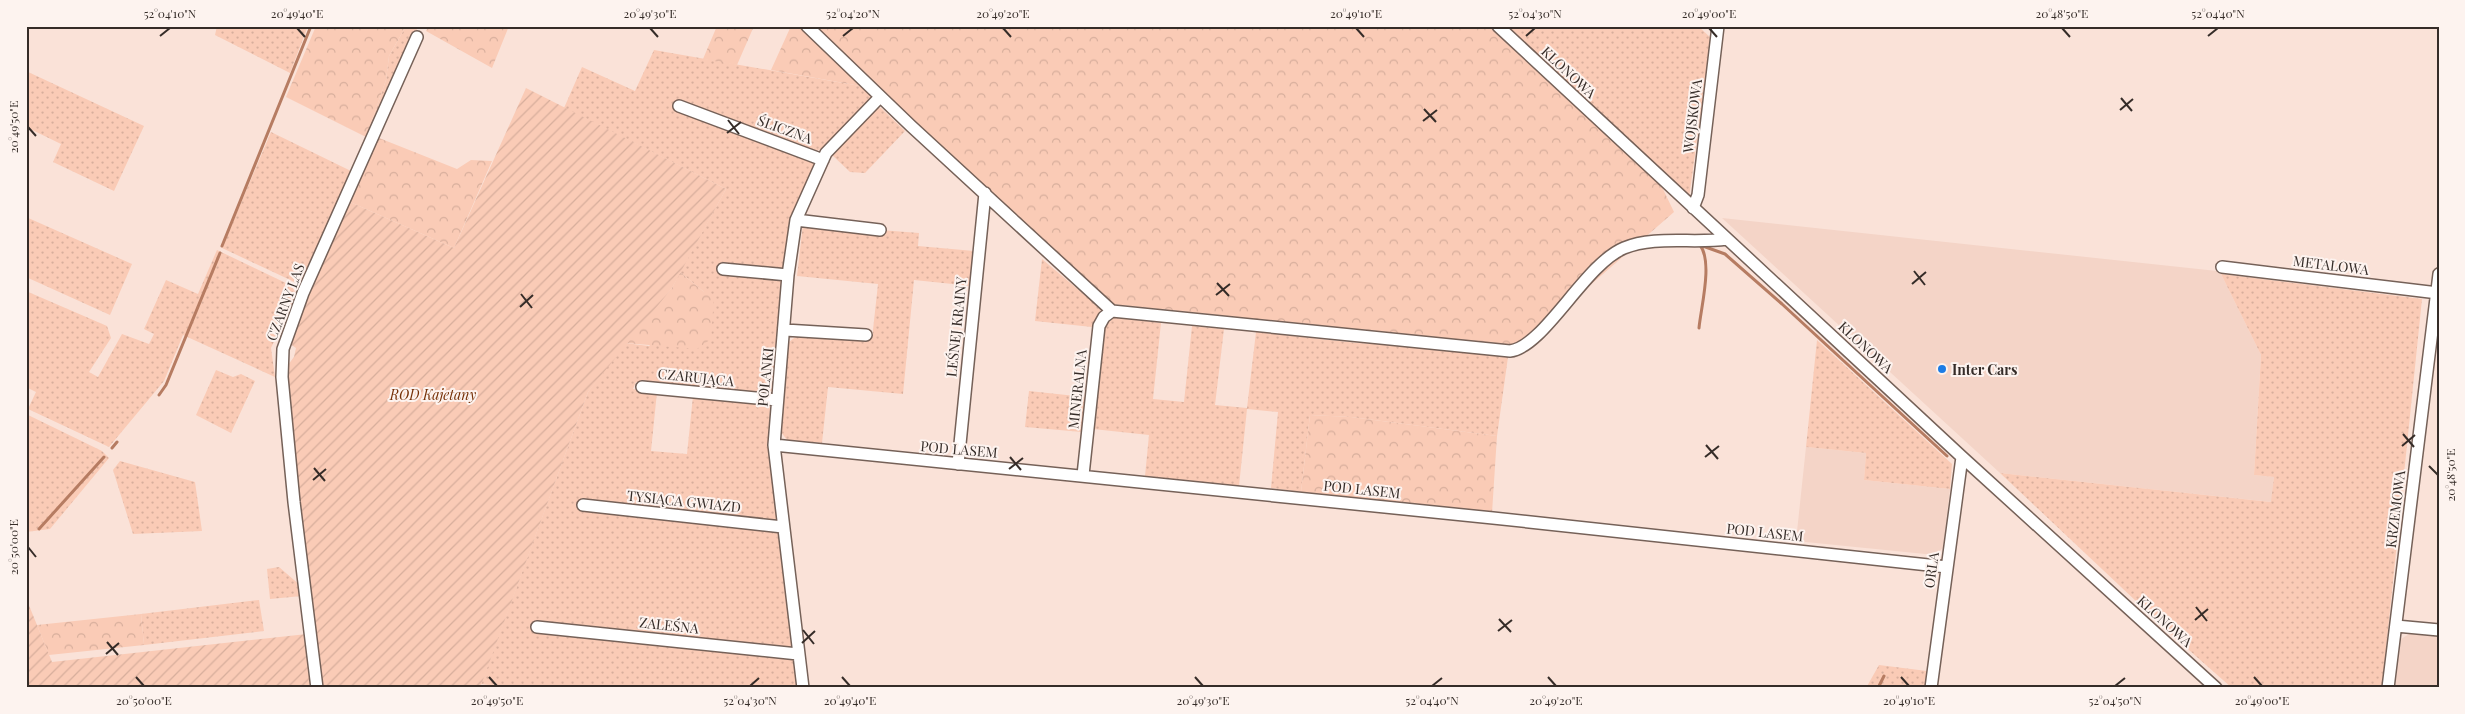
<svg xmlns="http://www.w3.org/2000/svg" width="2465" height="714" font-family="'Playfair Display',serif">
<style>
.built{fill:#f4d4c7}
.grass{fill:url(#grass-dots)}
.forest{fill:url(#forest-crowns)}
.garden{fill:url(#garden-furrows)}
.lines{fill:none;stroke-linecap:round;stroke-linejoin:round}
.stream{stroke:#b67c62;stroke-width:3}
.street-casing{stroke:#756158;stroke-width:14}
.street{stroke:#fff;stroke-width:11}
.ticks{fill:none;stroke:#352c28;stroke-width:2}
.poi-dot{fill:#1c7ce5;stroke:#fdf3ef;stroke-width:2}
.labels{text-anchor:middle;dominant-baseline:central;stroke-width:4;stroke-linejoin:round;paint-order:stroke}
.street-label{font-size:14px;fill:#352c28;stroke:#fdf3ef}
.poi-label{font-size:14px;font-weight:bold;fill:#352c28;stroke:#fdf3ef;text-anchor:start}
.park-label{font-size:14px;font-style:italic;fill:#763006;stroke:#fdf3ef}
.neatline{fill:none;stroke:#352c28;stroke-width:2}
.ticks-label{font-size:12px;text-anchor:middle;fill:#352c28}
</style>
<defs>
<pattern id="grass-dots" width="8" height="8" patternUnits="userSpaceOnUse" patternTransform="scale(1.25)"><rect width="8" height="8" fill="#facbb6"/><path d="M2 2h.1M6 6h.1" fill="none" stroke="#d7ae9c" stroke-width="1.8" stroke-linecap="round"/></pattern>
<pattern id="forest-crowns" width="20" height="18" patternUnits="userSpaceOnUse" patternTransform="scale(1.25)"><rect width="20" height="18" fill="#facbb6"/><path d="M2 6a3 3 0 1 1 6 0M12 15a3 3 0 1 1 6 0" fill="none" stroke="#d7ae9c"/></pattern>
<pattern id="garden-furrows" width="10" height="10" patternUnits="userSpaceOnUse" patternTransform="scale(1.25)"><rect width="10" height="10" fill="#facbb6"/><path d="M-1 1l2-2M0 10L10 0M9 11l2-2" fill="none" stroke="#d7ae9c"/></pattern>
</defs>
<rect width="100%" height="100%" fill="#fae2d8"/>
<!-- built -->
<path class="built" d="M1722,218L2217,271L2221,274L2261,355L2254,475L2274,477L2272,502L2000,473Z
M1806,447L1866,453L1864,480L1950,489L1943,548L1935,555L1796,541Z
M2411,633L2439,635V688H2395L2401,639Z"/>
<!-- grass -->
<path class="grass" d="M217,26H308L290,73L215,35Z
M406,26L418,27L366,137L386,80L389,56Z
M1506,26H1698L1711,38L1689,198Z
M654,50L866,87L876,96L825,148L812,152L817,162L784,280L771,394L636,382L633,389L657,392L651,451L687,454L693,396L770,405L769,451L780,518L775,521L581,502L579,509L781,530L798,688H515L481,684L588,392L625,343L649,346L704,292L680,272L726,189L564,108L582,67L635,91Z
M26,71L144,126L114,191L53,162L61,144L26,127Z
M881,108L905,131L865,173L850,172L831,154L873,109Z
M271,132L351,171L301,285L222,248Z
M26,217L132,264L110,315L26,277Z
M803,224L919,233L918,246L974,251L972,286L914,280L903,394L828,387L822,443L787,440L781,432L789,342L798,335L872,339L878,284L797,276Z
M217,250L292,286L296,295L271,348L275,377L183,335L164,381L109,447L28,409L36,392L26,387V291L107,326L111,338L89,372L98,377L122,334L149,344L154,334L144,329L166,280L198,294Z
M1042,259L1101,309L1092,327L1035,321Z
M2221,274L2422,299L2382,688H2232L2172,635L2000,473L2271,502L2274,477L2254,475L2261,355Z
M1114,317L1161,323L1153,399L1184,402L1192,326L1224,329L1215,405L1247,408L1256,332L1357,343L1462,349L1508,357L1497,436L1351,417L1310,415L1301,492L1271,488L1278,412L1247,409L1239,486L1145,476L1149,435L1093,429L1105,327Z
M1817,340L1952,464L1950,489L1864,480L1866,453L1806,447Z
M216,370L233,377L241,374L255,381L231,433L196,415Z
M1029,391L1085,397L1082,432L1025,427Z
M26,414L102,451L109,458L50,529L26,532Z
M120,461L195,482L202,531L133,534L113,470Z
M279,567L301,586L302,596L270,599L267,569Z
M259,600L264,631L144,645L141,614Z
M1879,665L1927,671L1925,688H1866Z"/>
<!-- forest -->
<path class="forest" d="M316,26H406L389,56L386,80L366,137L286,97Z
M428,26H509L492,68L426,31Z
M717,26H754L737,65L703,59Z
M791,26H802L866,87L771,70Z
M813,26H1488L1662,187L1674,212L1508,357L1358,330L1112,304Z
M374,136L457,169L471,160L492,161L454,248L350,202Z
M680,272L704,292L714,296L711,339L697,349L625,343L672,288Z
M1310,415L1351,417L1497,436L1492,513L1301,492Z
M141,614L144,645L49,655L37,625Z"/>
<!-- garden -->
<path class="garden" d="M526,88L726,189L672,288L588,392L480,688H321L285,369L294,357L296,348L287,342L350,202L454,248Z
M26,598L52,662L307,634L313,688H26Z"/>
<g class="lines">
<!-- stream -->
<path class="stream" d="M222,246L311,26
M1699,328C1701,307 1713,262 1700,245L1725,254L1782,304L1947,456
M159,395L166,385L220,253
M112,448L117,442
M39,529L104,457
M1878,688L1884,676"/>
<!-- street casing -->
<g class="street-casing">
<path id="street" d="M807,26L911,126L1112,311L1510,351C1544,347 1585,264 1624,248C1655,235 1694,244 1727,239
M1498,26L1962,457L2216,688
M679,106L823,160
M1693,208L1698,195L1718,26
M796,220L880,230
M2222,267L2438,293
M723,269L788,275
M785,330L866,335
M642,387L777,400
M774,445L1493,518L1947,567
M958,464L985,193
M1083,475L1099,326L1104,317L1112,311
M583,505L783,527
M2396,626L2439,630
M537,627L798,654
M317,688L294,502L282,377L283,349L303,293L417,37
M803,688L774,445L788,275L796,220L826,153L880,97
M1931,688L1962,457
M2388,688L2439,274"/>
</g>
<!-- street -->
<use href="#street" class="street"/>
</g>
<!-- ticks -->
<path class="ticks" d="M297,28L305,37M650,28L658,37M1003,28L1011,37M1356,28L1364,37M1709,28L1717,37M2062,28L2070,37M160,36L170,28M843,36L853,28M1526,36L1535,28M2208,36L2218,28M2121,98L2132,111M1424,109L1436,122M2120,110L2133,99M728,120L739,134M1423,121L1437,110M28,127L36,136M727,133L741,122M1914,271L1925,285M1217,283L1229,296M1912,284L1926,272M521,294L532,308M1216,295L1230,284M520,307L533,295M2403,434L2414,447M1706,445L1718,459M2402,446L2415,435M1010,457L1021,470M1705,457L1719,446M2429,466L2438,475M314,468L325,481M1009,469L1023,458M313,480L326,469M28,547L36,557M2196,607L2207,621M1499,619L1511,632M2195,620L2208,609M803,630L814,644M1498,631L1512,620M107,642L118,655M802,643L815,631M106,654L119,643M136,677L144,686M489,677L497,686M842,677L850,686M1195,677L1203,686M1548,677L1556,686M1901,677L1909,686M2254,677L2262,686M750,686L759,678M1432,686L1442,678M2115,686L2125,678"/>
<!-- markers -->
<circle class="poi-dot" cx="1942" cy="369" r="5"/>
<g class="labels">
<!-- street labels -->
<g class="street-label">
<text transform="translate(1569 72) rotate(43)">KLONOWA</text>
<text transform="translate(1692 116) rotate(-83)">WOJSKOWA</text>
<text transform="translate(785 129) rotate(20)">ŚLICZNA</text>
<text transform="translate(2331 265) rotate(7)">METALOWA</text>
<text transform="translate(285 302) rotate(-69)">CZARNY LAS</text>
<text transform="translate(956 327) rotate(-84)">LEŚNEJ KRAINY</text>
<text transform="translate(1866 347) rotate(43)">KLONOWA</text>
<text transform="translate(696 377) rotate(6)">CZARUJĄCA</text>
<text transform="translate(765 377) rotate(-84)">POLANKI</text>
<text transform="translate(1077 389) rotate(-84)">MINERALNA</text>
<text transform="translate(959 449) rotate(5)">POD LASEM</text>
<text transform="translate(1362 489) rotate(6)">POD LASEM</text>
<text transform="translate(684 501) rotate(6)">TYSIĄCA GWIAZD</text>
<text transform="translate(2395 509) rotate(-83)">KRZEMOWA</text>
<text transform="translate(1765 532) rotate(6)">POD LASEM</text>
<text transform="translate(1931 570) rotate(-82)">ORLA</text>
<text transform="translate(2165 621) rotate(42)">KLONOWA</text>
<text transform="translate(669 625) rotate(6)">ZALEŚNA</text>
</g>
<!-- poi labels -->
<g class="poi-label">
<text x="1952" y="369">Inter Cars</text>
</g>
<!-- park labels -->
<g class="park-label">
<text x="433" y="394">ROD Kajetany</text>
</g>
</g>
<!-- border -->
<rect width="2465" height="714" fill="none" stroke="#fdf3ef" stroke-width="55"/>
<rect x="28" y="28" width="2410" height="658" class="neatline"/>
<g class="ticks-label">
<text x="170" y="18">52°04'10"N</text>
<text x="297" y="18">20°49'40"E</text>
<text x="650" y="18">20°49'30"E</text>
<text x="853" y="18">52°04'20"N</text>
<text x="1003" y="18">20°49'20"E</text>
<text x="1356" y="18">20°49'10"E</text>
<text x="1535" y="18">52°04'30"N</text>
<text x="1709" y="18">20°49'00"E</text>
<text x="2062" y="18">20°48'50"E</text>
<text x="2218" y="18">52°04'40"N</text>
<text transform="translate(14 127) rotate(-90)" y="4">20°49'50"E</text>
<text transform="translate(2451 475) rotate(-90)" y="4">20°48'50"E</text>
<text transform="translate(14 547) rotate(-90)" y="4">20°50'00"E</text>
<text x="144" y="705">20°50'00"E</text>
<text x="497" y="705">20°49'50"E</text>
<text x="750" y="705">52°04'30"N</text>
<text x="850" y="705">20°49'40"E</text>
<text x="1203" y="705">20°49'30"E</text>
<text x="1432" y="705">52°04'40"N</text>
<text x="1556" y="705">20°49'20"E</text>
<text x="1909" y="705">20°49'10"E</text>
<text x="2115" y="705">52°04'50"N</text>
<text x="2262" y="705">20°49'00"E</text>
</g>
</svg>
